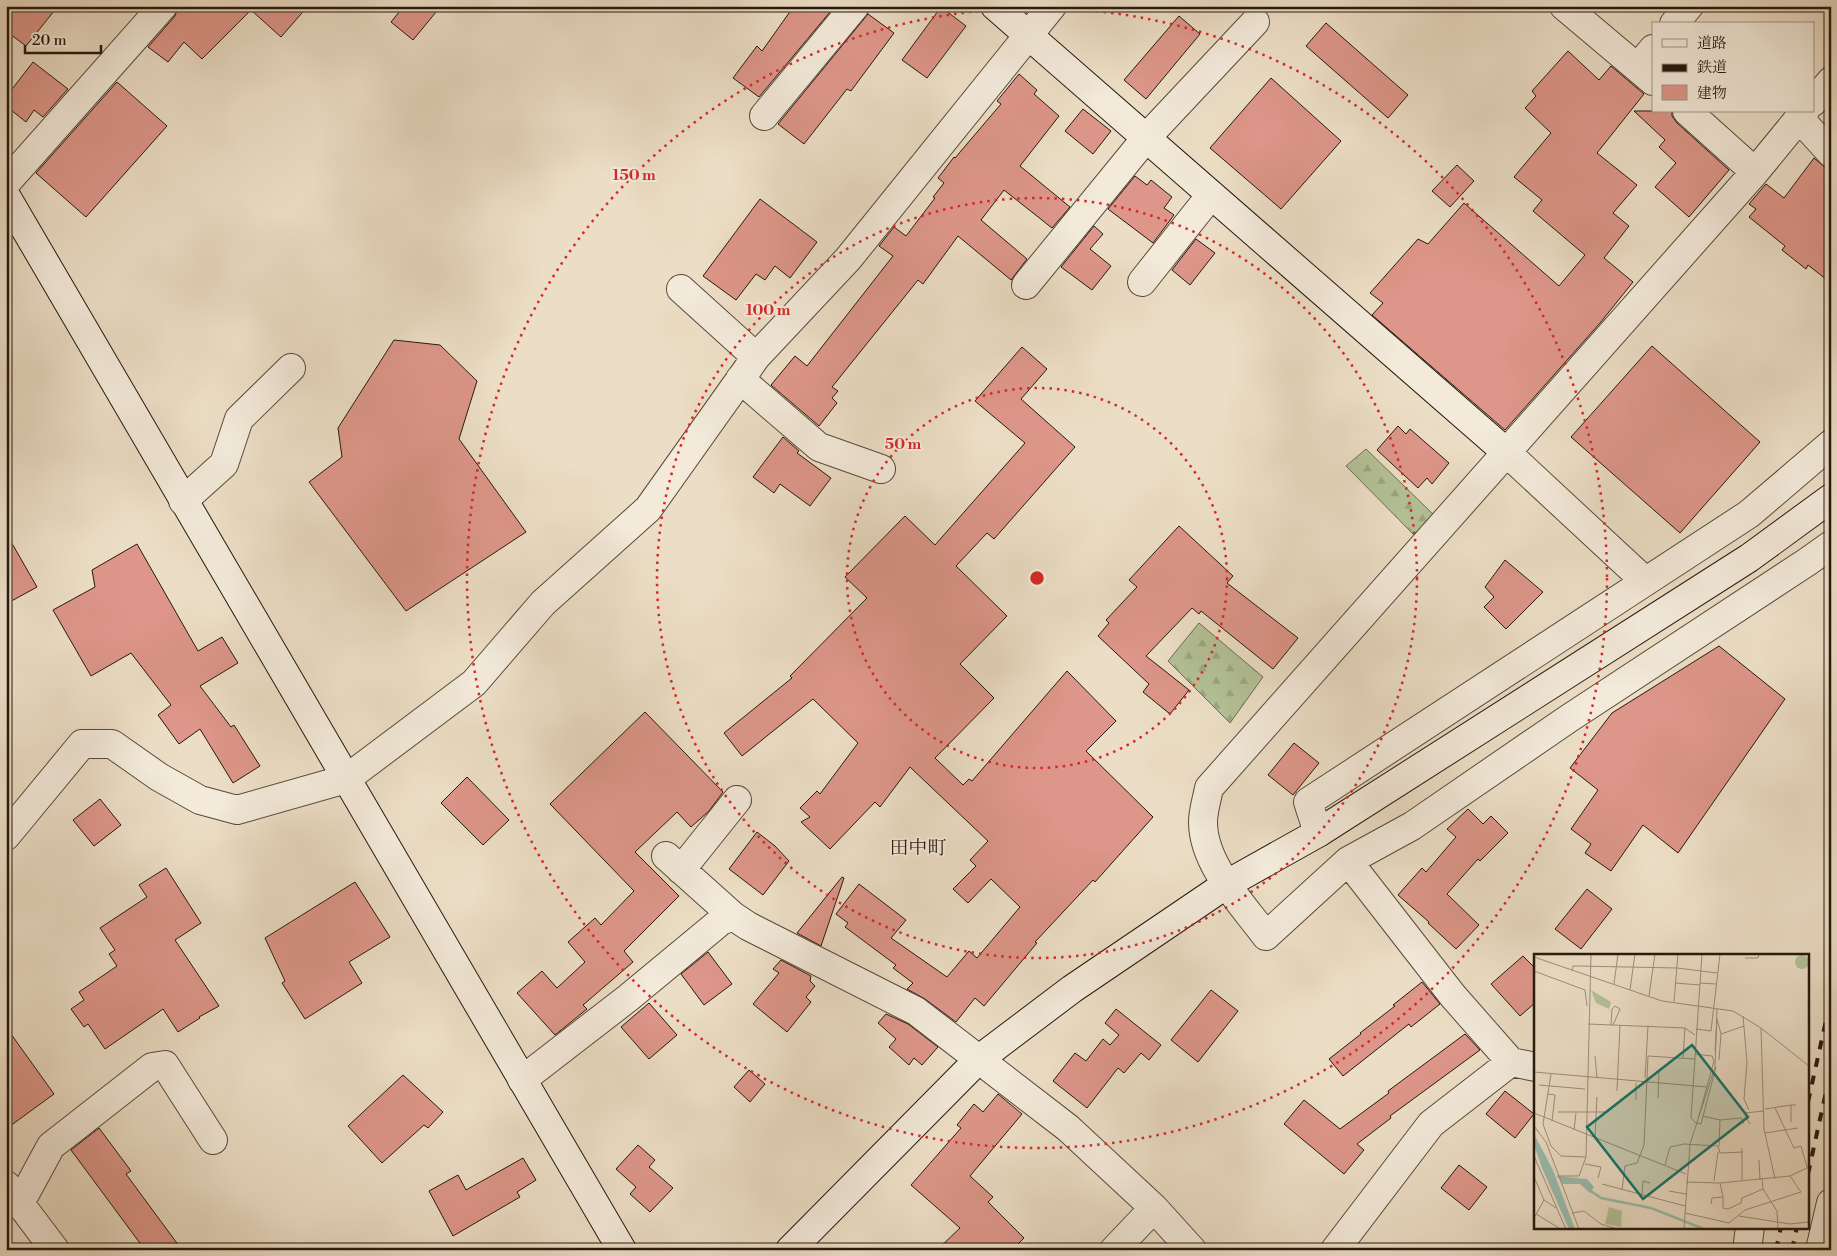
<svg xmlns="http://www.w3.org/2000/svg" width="1837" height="1256" font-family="'Libre Bodoni','Noto Serif JP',serif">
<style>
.forest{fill:url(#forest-firs);stroke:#6d6e52}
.building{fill:#dd9689;stroke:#26190d}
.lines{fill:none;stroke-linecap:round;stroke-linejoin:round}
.street-casing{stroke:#584a3b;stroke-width:30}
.secondary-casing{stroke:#26190d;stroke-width:30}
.street{stroke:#f3eada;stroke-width:28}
.secondary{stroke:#f3eada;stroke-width:28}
.rail{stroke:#26190d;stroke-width:4;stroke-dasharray:9 9;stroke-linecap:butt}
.ring{fill:none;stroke:#d62828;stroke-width:2.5;stroke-dasharray:2.5 5}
.labels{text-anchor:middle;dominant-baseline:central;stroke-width:4;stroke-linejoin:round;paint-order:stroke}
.quarter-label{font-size:19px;fill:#26190d;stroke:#f3eada}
.inset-river{fill:none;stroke:#9abdaf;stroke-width:2.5}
.inset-road{fill:none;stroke:#9d8f7c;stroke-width:1}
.view{fill:#0f766e;fill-opacity:0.15;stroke:#0f766e;stroke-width:2.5}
.inset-edge{fill:none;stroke:#26190d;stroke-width:2.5}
.centre{fill:#d62828;stroke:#f3eada;stroke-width:2.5}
.ring-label{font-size:15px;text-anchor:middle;font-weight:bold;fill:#d62828;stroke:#f3eada;stroke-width:4;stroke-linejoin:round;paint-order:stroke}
</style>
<defs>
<pattern id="forest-firs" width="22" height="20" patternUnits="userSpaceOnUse" patternTransform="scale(1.25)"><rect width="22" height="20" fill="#b4c298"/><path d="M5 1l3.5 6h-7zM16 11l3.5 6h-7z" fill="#9ba682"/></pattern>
</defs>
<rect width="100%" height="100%" fill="#ecdec6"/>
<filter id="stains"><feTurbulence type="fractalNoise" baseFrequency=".004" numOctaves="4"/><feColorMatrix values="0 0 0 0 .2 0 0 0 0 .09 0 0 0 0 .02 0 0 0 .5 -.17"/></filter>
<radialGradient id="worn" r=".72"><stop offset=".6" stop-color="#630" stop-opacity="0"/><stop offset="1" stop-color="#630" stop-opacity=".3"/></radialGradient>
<!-- forest -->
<path class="forest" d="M1366,449L1434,515L1417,538L1346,466Z
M1199,623L1263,677L1230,723L1168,661Z"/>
<!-- building -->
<path class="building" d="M6,6H58L26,46L6,31Z
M178,6H308L281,37L251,10L202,59L184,42L168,62L148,47L175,16Z
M404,6H441L413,40L391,22Z
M794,6H835L759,97L733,78L757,46L762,51Z
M941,7L966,26L927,78L902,60Z
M868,14L894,33L851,91L847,89L804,144L778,124Z
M1179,16L1200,34L1146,99L1124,80Z
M1326,23L1408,95L1388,118L1306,46Z
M1568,51L1599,80L1611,66L1644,94L1597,153L1637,185L1613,213L1629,226L1604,258L1633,282L1600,323L1505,430L1372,315L1383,303L1370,293L1418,239L1428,244L1464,203L1559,286L1585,255L1533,211L1542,200L1514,177L1551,133L1525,108L1536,96L1532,91Z
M33,62L68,89L43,117L34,110L26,122L6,106V97Z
M1019,74L1037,90L1034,94L1059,116L1020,166L1070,207L1052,228L1004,190L981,220L1027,259L1011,280L958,236L923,284L918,280L832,387L838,391L832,398L837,403L819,426L771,385L795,356L807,366L893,256L879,246L894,227L906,236L935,198L933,197L944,183L938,178L954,157L955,158L1001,104L997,101Z
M1271,78L1341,141L1281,209L1210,148Z
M117,82L167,126L86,217L36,173Z
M1083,109L1111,131L1093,154L1065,131Z
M1634,111H1672V116L1677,123L1729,170L1689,217L1655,187L1676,163L1659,147L1665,140Z
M1814,158L1826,168H1831V283L1808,265L1806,269L1782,250L1785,246L1749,217L1756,209L1749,204L1766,184L1784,198Z
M1457,165L1474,181L1450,207L1432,191Z
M1135,176L1147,185L1151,180L1172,197L1164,208L1174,215L1153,243L1108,209Z
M760,199L817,242L790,278L775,266L765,280L756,274L736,300L703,276Z
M1094,226L1103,234L1090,249L1111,266L1092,290L1061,267Z
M1196,239L1215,253L1190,285L1172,270Z
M394,340L440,345L477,381L459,439L526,532L406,611L309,482L342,457L338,428Z
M1652,346L1760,442L1680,533L1571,437Z
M1022,347L1047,369L1021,399L1075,447L994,539L987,533L956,566L1007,616L960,664L994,698L935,758L963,785L969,779L972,781L1067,671L1116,721L1086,751L1153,817L1095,882L1093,880L1035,942L1037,943L984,1006L975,998L956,1022L925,999L907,989L913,983L893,968L896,965L845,927L848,923L836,914L859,884L906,920L891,938L947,977L969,951L977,958L1020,907L991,879L968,903L953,889L976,866L970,860L988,841L910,767L880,807L875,802L830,849L801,822L810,817L800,808L817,791L820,794L858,743L813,699L742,756L724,733L792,678L790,676L867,598L845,577L905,516L935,545L1025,443L975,401Z
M1398,426L1406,434L1410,429L1449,463L1432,484L1427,478L1418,488L1377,450Z
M783,437L799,451L797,453L831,478L810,506L780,484L774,493L753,477Z
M1179,526L1233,576L1227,583L1298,638L1273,669L1201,611L1199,614L1192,608L1146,656L1189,690L1170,714L1143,692L1149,684L1098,636L1109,623L1106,620L1137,587L1129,580Z
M6,533L37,587L6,604Z
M137,544L198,651L222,637L238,663L200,686L231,727L234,725L260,766L233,783L200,729L179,744L158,715L171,705L131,653L91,676L53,610L95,587L92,570Z
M1505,560L1543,592L1506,629L1484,607L1494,597L1485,587Z
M1719,646L1785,699L1678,853L1643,825L1611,871L1585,853L1591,844L1571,829L1598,790L1570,768L1612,713Z
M645,712L723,792L709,811L691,827L677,812L635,852L679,896L624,951L633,962L583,1005L587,1009L555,1035L517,993L542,971L557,988L585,962L568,942L595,918L601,925L634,891L550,804Z
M1294,743L1319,763L1293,795L1268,775Z
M467,777L509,820L483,845L441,803Z
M100,799L121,825L94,846L73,820Z
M1468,809L1483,824L1491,816L1508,833L1480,861L1478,859L1447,894L1479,925L1456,949L1428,923L1429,922L1398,895L1422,868L1426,872L1456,837L1447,829Z
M757,832L775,846L789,861L763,895L729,869Z
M166,868L201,923L175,940L219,1006L199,1017L200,1018L178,1032L163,1009L105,1049L88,1024L84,1027L71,1009L84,1000L79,992L117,966L109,954L115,950L100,928L147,897L139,885Z
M842,877L844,878L821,946L797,933Z
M355,882L390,937L349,962L362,983L305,1019L282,983L285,981L265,938Z
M1587,889L1612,909L1581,949L1555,929Z
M708,952L732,984L704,1005L681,974Z
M1523,956L1536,969V1002L1520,1016L1491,984Z
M781,960L811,976L810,981L815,986L806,997L811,1002L787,1032L753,1004L779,973L773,969Z
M1422,982L1440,1004L1411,1027L1409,1024L1343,1076L1329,1059L1361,1034L1360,1033L1395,1006L1393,1005Z
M1211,990L1238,1011L1198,1062L1171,1040Z
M649,1003L677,1035L649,1059L621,1027Z
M1116,1009L1161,1045L1149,1060L1141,1053L1124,1073L1118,1068L1087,1108L1053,1081L1075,1053L1086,1061L1103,1039L1110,1045L1119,1035L1105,1023Z
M886,1014L908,1024L938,1047L922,1065L914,1058L909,1065L889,1047L896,1039L878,1023Z
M6,1027L54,1094L6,1129Z
M1465,1034L1480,1050L1390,1116L1391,1118L1357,1144L1364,1150L1344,1174L1284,1124L1304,1100L1340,1129L1389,1093L1388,1091Z
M749,1070L765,1084L750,1102L734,1087Z
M403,1075L443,1112L428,1128L424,1125L382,1163L348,1126Z
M1505,1091L1534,1114L1515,1138L1486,1114Z
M998,1094L1022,1114L970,1176L993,1197L988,1202L1024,1238L1012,1250H937L960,1228L911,1185L961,1128L957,1125L974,1104L983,1112Z
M99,1128L131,1171L126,1174L182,1250H145L71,1150Z
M638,1145L655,1160L649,1167L673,1188L650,1212L630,1194L636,1187L616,1169Z
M523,1158L536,1180L517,1192L520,1197L453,1236L429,1191L458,1175L466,1190Z
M1459,1165L1487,1187L1469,1210L1441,1188Z"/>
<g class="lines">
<!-- street casing -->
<g class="street-casing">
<path id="street" d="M1564,6L1653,81
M1674,24L1689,6
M1638,67L1653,49
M1813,102L1831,81
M1687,111L1755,172
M1805,111L1755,172L1209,788C1207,799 1203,811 1203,822C1203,864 1242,904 1266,936L1348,861L1412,826L1568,719L1807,562L1831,545
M764,116L855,6
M1799,118L1831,153
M6,183L163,6
M1142,282L1211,195
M1026,285L1146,138L1255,22
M681,289L756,357
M740,379L819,447L881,469
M1506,452L1645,581
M183,501L224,464L239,419L291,368
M1318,833L1308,802L1749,514L1831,444
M6,836L82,744H112L159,777L200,800L237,810L346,779L474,683L543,603L648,509L756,357L848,259L1052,6
M666,856L733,916
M1348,861L1453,996L1511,1062L1536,1067
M681,870L737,800
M522,1080L628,998L721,921L733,916L748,926L916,1011L1068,1128L1154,1208L1192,1250
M6,1185L55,1250
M20,1203L51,1146L152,1067L165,1065L213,1140
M1114,1250L1154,1208
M1335,1250L1431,1124L1511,1062
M1747,1250L1750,1227
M1820,1250L1831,1203"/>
</g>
<!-- secondary casing -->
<g class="secondary-casing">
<path id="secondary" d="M995,6L1506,452
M6,196L622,1250
M790,1250L978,1060L1072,989L1227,884L1318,833L1749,558L1831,498"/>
</g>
<!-- street -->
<use href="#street" class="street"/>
<!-- secondary -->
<use href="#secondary" class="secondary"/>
<!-- rail -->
<path class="rail" d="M1808,1102L1831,998
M1808,1174L1831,1069
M1776,1250L1781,1227
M1792,1250L1797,1227"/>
</g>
<!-- distance rings -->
<g class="ring">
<circle cx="1037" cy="578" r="190"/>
<circle cx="1037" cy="578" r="380"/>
<circle cx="1037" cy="578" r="570"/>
</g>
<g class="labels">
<!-- quarter labels -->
<g class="quarter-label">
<text x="918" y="848">田中町</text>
</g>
</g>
<!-- overview -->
<g transform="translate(1534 954)">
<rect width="275" height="275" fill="#ecdec6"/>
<path d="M261 8a7 7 0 1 1 14 0a7 7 0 1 1-14 0ZM57,36L77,48L75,55L62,49ZM75,253L88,257L87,273L71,270Z" fill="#b4c298"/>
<path d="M0,180L19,216L41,275H35L8,214L0,191ZM23,222L53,225L60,233L56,239L46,230H29Z" fill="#9abdaf"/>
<path class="inset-river" d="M54,235L67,244L117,254L170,275"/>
<path class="inset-road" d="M0,3L128,47L199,57L227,74L275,112M211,4H224L225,0M38,16L39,12H43L143,14L183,19M0,17L51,36L53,52M141,29L166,31M166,29L182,30M80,30L84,0M96,36L101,0M115,42L121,0M140,48L144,0M209,62L213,108L210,145L215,156M183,65L187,80L210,72M54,70L151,74L161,81M77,71L78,55L81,52L86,55L79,71M227,74L230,175L241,225M162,75L177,77M177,77L186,0M181,97L183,66M161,100L178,102L180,107L165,162M61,102L63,124M149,104L151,74M185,106L187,80M0,118L173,133M275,118V149M17,120L9,170L17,192L27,202L52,203M111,124L114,72M5,131L51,135M83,137L86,71M14,140L21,141L18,167M124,144L125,118M102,146V129M241,154L260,194L267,192L273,213M231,155L257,151M24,158H72M0,159L152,220M168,162L186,166L207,164L210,170M257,168V151H262M162,169L157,164L168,0M162,169L167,170L182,113M216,170L210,159L230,157M0,172L12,188L45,275M40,176L42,159M231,179L264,174M61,184L63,143M185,192L186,166M0,202L32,275M225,206L226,226M51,210L67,213L64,224M131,211L136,193L150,190L184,192L186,199L209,198M23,222H45L52,203L57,0M256,222L275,213M0,223L10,246L22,254M228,225L229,235L243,257L244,275M208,226V194M180,227L184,198M68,230L151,252M88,236L91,212L103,209L110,191L114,102L161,105M135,237L152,240M108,241L109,227L116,229M189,243V254L194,255L207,249L208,244L229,235M177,250L178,244L189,243L186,229M38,259L50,257L67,270L83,275M151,259L195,269L211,256L267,238L256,222L186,229L152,228M2,260L25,274M205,262L256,270L275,268M0,264L10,246M150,275L156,190L181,113L183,55"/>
<path class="view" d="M158,91L214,163L109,245L53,173Z"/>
<rect width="275" height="275" class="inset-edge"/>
</g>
<circle cx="1037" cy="578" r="8" class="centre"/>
<g class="ring-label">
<text x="634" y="180">150 m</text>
<text x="768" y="315">100 m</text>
<text x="903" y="449">50 m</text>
</g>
<!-- margin -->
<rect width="1837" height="1256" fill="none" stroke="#ecdec6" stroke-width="25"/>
<rect x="8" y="8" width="1822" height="1241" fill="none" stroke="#26190d" stroke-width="2.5"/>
<rect x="12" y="12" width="1812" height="1231" fill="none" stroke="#26190d"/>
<!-- legend -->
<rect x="1652" y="22" width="162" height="90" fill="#f3eada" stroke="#a19688"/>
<rect x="1662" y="39" width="25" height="8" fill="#f3eada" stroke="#a19688"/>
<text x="1697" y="48" font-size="15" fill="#26190d">道路</text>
<rect x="1662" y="64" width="25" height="8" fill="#26190d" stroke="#a19688"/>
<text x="1697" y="72" font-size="15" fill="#26190d">鉄道</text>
<rect x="1662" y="85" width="25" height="15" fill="#dd9689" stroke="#a19688"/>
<text x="1697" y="98" font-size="15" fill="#26190d">建物</text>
<!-- scale -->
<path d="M25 45v8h76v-8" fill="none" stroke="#26190d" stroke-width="2.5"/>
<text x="32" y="45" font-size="15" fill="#26190d" stroke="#f3eada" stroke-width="4" paint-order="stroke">20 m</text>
<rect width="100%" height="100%" filter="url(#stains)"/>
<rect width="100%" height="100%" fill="url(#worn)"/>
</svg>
